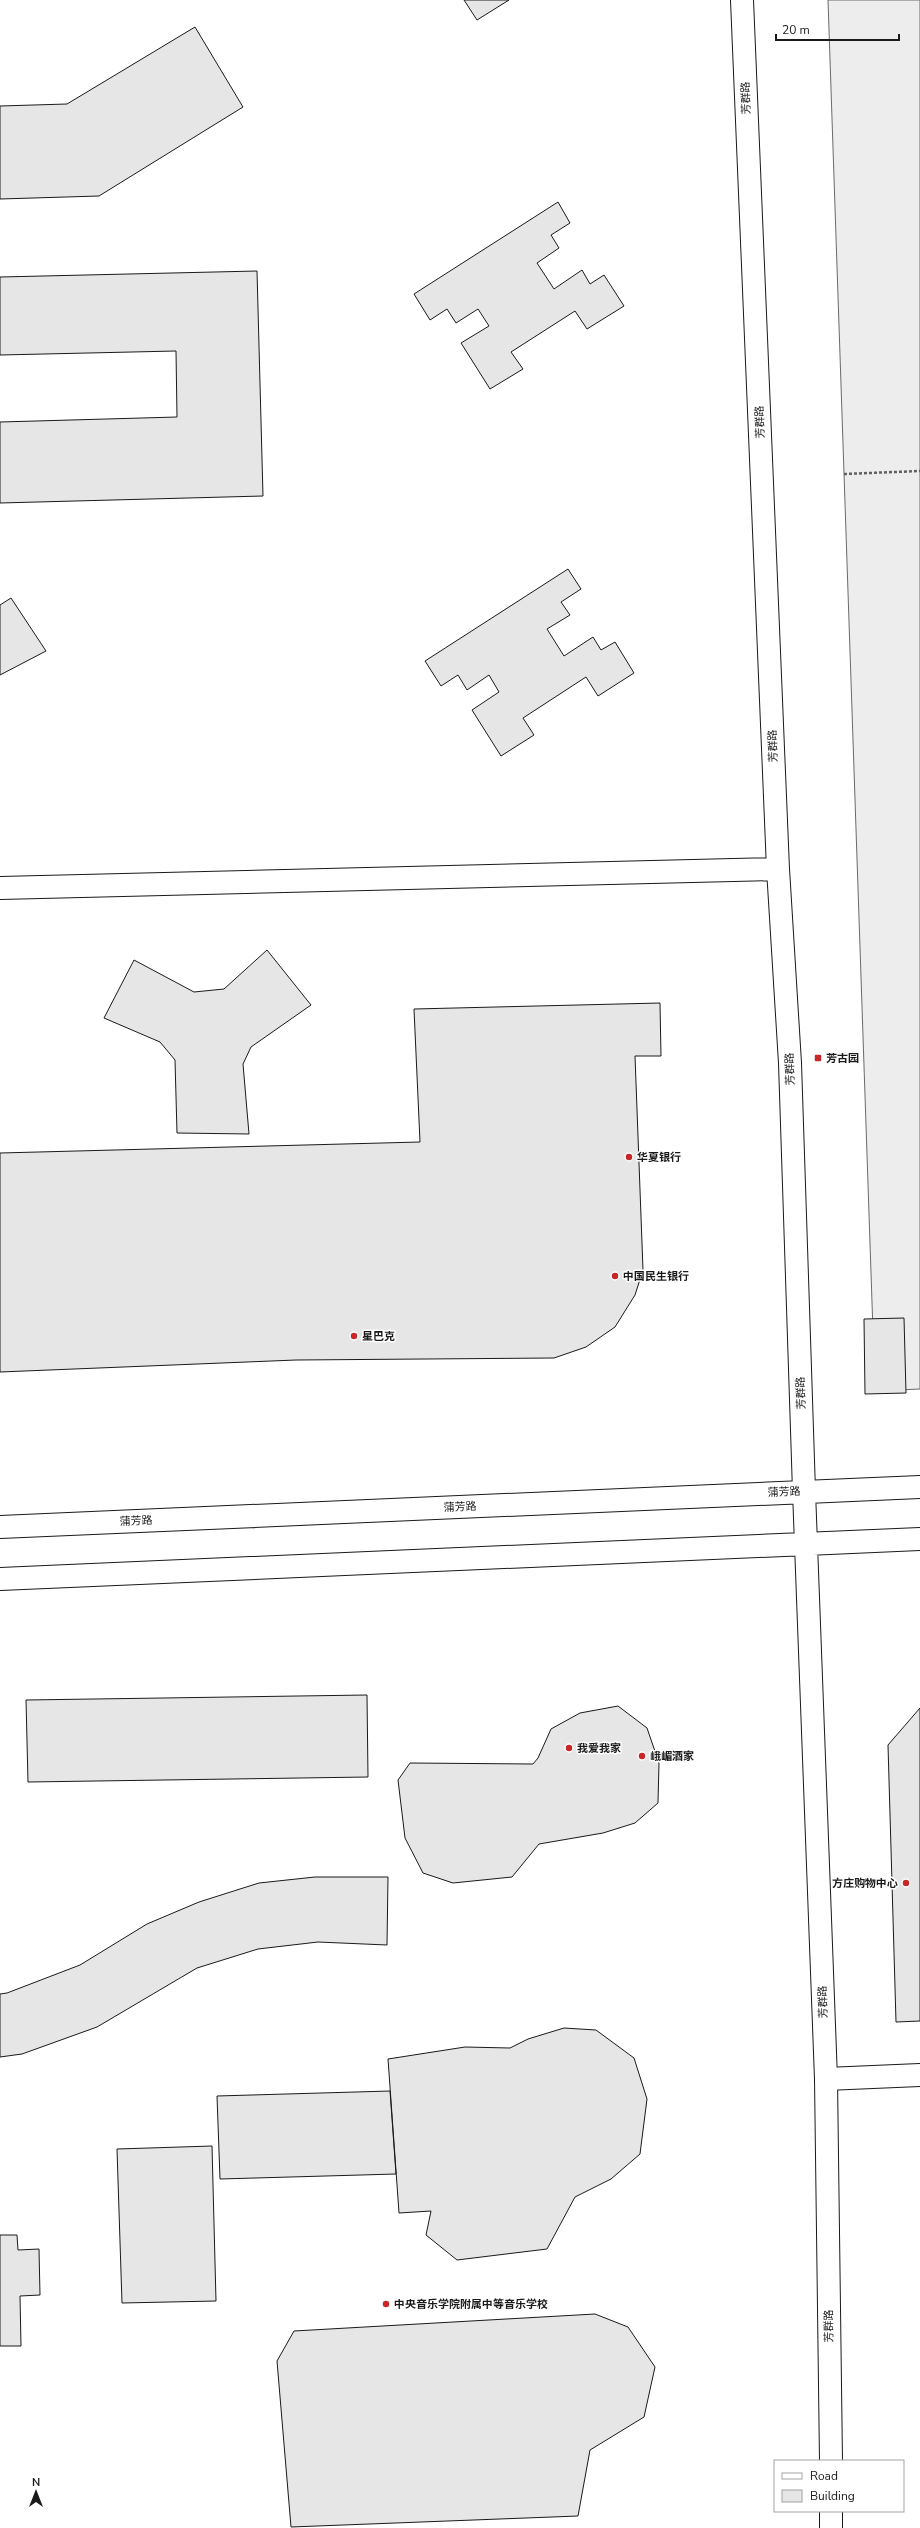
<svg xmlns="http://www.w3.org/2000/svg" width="920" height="2528" font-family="'Nunito Sans','Noto Sans SC',sans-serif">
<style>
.built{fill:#ededed;stroke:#6a6a6a}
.building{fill:#e6e6e6;stroke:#1a1a1a}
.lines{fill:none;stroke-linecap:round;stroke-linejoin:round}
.minor-casing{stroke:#1a1a1a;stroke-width:24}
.tertiary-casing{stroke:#1a1a1a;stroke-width:24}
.path{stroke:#5f5f5f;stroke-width:2.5;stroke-dasharray:3 2;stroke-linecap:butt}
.minor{stroke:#fff;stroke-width:22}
.tertiary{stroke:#fff;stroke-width:22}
.poi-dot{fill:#c62828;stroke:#fff;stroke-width:1.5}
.labels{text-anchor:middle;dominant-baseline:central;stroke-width:3;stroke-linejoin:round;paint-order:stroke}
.street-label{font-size:11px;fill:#1a1a1a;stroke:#fff}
.poi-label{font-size:11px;font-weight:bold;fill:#1a1a1a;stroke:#fff;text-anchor:start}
</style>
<rect width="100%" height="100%" fill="#fff"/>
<!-- built -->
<path class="built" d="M828,0H920V1389L875,1391Z"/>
<!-- building -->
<path class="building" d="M464,0H509L477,20Z
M195,27L243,107L99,196L0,199V106L67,104Z
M558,202L570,223L551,235L559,248L537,263L554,289L582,270L590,284L604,275L624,306L587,329L575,311L511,352L523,369L490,389L461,343L489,326L478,309L456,323L447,309L430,320L414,294Z
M257,271L263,496L0,503V422L177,417L176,351L0,355V277Z
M568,569L581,589L561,602L570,615L547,629L564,656L593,637L601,650L615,642L634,673L598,696L586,677L523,718L534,735L501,756L472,710L499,692L489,675L467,690L458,675L441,686L425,661Z
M11,598L46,651L0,675V605Z
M267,950L311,1005L251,1047L243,1064L249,1134L177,1133L175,1060L160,1042L104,1018L134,960L194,992L224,989Z
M660,1003L661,1056H635L643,1270L635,1295L615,1327L586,1347L554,1358L296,1360L0,1372V1153L420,1142L414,1009Z
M904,1318L906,1393L865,1394L864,1319Z
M367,1695L368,1777L28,1782L26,1700Z
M618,1706L647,1728L659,1763L658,1803L635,1823L603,1833L539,1844L512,1877L453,1883L423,1873L405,1838L398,1780L410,1763L533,1764L538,1758L551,1729L580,1713Z
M920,1708V2021L896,2022L888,1745Z
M315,1877H388L387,1945L318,1942L258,1949L197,1968L97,2027L22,2054L0,2057V1994L7,1993L80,1965L147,1924L199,1902L259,1883Z
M564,2028L596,2030L634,2058L647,2099L640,2154L611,2179L575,2197L547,2249L457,2260L426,2235L431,2211L399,2213L388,2059L465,2047L510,2048L528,2039Z
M390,2091L396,2174L220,2179L217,2096Z
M212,2146L216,2301L122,2303L117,2149Z
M0,2235H17L18,2250L39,2249L40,2295L20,2296L21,2346H0Z
M595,2314L628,2327L655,2367L644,2417L590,2450L578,2516L291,2527L277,2361L294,2331Z"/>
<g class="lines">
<!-- minor casing -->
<g class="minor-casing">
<path id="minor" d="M742,0L778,869L790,1063L804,1491
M0,888L778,869
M826,2079L920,2075"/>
</g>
<!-- tertiary casing -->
<g class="tertiary-casing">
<path id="tertiary" d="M804,1491L826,2079L831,2461
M0,1527L920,1487
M0,1579L920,1539
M831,2511V2528"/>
</g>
<!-- path -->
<path class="path" d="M844,474L920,471"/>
<!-- minor -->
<use href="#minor" class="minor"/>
<!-- tertiary -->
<use href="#tertiary" class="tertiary"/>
</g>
<!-- markers -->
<g class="poi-dot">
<rect x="814" y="1054" width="8" height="8" rx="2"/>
<circle cx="629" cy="1157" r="4"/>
<circle cx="615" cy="1276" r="4"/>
<circle cx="354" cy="1336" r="4"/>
<circle cx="569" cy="1748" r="4"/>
<circle cx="642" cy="1756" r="4"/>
<circle cx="906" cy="1883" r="4"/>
<circle cx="386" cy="2304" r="4"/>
</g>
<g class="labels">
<!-- street labels -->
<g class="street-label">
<text transform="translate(746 98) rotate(-92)">芳群路</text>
<text transform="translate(760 422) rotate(-92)">芳群路</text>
<text transform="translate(773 746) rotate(-92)">芳群路</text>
<text transform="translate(790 1069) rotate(-92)">芳群路</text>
<text transform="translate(801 1393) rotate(-92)">芳群路</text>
<text transform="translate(784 1492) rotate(-3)">蒲芳路</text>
<text transform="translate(460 1507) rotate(-3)">蒲芳路</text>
<text transform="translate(136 1521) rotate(-3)">蒲芳路</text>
<text transform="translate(823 2002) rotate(-92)">芳群路</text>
<text transform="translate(829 2326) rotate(-91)">芳群路</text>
</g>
<!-- poi labels -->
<g class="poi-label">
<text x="826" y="1058">芳古园</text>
<text x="637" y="1157">华夏银行</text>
<text x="623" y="1276">中国民生银行</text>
<text x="362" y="1336">星巴克</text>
<text x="577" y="1748">我爱我家</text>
<text x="650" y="1756">峨嵋酒家</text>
<text x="898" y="1883" text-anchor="end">方庄购物中心</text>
<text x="394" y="2304">中央音乐学院附属中等音乐学校</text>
</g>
</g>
<!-- legend -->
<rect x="774" y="2460" width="130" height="52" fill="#ffffff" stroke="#a3a3a3"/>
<rect x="782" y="2473" width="20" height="6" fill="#ffffff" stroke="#a3a3a3"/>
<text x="810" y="2480" font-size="12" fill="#1a1a1a">Road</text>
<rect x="782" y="2490" width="20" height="12" fill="#e6e6e6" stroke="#a3a3a3"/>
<text x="810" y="2500" font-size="12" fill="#1a1a1a">Building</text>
<!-- north arrow -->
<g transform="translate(36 2492)" stroke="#ffffff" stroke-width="3" paint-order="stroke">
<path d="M0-3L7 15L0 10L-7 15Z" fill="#1a1a1a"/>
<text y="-6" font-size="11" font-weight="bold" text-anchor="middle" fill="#1a1a1a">N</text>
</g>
<!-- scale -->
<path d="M776 34v6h123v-6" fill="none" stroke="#1a1a1a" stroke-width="2"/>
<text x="782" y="34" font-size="12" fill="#1a1a1a" stroke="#ffffff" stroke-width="3" paint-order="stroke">20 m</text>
</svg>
